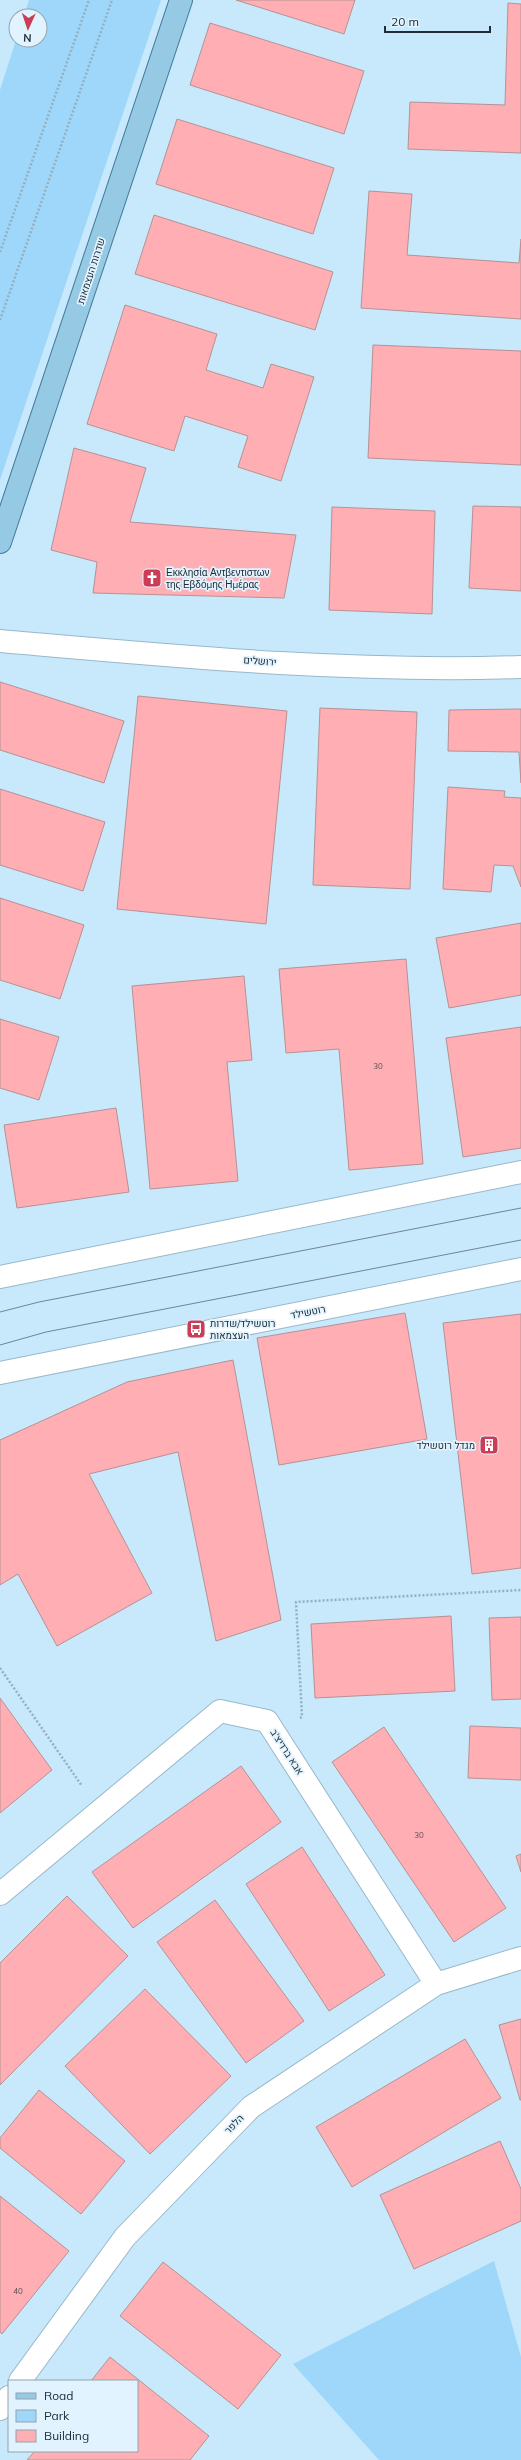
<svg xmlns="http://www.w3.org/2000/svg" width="521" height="2460" font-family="Mulish,Heebo,sans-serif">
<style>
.park{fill:#9ed7f9}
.building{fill:#ffaeb4;stroke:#b59294}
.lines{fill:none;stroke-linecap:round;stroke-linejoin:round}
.minor-casing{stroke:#99b8ca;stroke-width:24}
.major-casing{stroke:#407b9b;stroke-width:24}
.path{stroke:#95afbf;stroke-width:2.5;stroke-dasharray:2 2;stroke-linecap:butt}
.minor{stroke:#fff;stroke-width:22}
.major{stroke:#96c9e4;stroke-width:22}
.tram{stroke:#6f8592;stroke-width:1}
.labels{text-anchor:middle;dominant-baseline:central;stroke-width:3.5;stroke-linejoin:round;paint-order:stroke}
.number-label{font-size:8px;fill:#584d55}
.street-label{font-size:10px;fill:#212d35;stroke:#e0f3ff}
.poi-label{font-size:10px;fill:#212d35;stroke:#e0f3ff;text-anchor:start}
</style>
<rect width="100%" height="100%" fill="#c8e8fb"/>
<!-- park -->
<path class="park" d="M29,0H161L0,480V90L16,40H40V16H24Z
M494,2261L521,2357V2460H379L293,2364Z"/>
<!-- building -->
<path class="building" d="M236,0H355L344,34Z
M508,3L521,4V153L408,149L410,102L505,105Z
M210,23L364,71L344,134L190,85Z
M177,119L334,168L313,234L156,184Z
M369,191L412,194L407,255L519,263L521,239V319L361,308Z
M154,215L333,272L315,330L135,274Z
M125,305L217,334L206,370L263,388L271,364L314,377L281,481L238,467L248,436L185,416L174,451L87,424Z
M373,345L521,351V465L368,458Z
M74,448L146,468L130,522L296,535L284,598L93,593L97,562L51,550Z
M473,506L521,507V591L469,588Z
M332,507L435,511L432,614L329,610Z
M0,682L124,721L104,783L0,750Z
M138,696L287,711L266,924L117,909Z
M320,708L417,712L410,889L313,885Z
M521,709V783L519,752L448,751L449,710Z
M448,787L505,791L504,797L521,798V887L513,866L494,865L491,892L443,889Z
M0,789L105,822L83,891L0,865Z
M0,898L84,925L60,999L0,980Z
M521,923V995L449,1008L436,938Z
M406,959L423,1164L349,1170L339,1049L286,1053L279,969Z
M244,976L252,1060L227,1062L238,1181L150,1189L132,986Z
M0,1019L59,1037L39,1100L0,1088Z
M521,1027V1148L463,1157L446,1038Z
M116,1108L129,1192L17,1208L4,1125Z
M405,1313L427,1439L279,1465L257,1338Z
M521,1314V1568L472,1574L443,1323Z
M233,1360L281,1620L216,1641L178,1452L89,1474L152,1593L57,1646L18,1574L0,1585V1440L127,1382Z
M451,1616L455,1691L315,1698L311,1624Z
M521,1617V1699L492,1700L489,1618Z
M0,1698L52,1770L0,1813Z
M470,1726L521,1728V1780L468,1778Z
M384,1727L506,1908L454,1942L332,1762Z
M241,1766L281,1822L133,1928L92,1872Z
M302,1847L385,1975L329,2011L246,1884Z
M521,1854V1872L516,1856Z
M67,1896L128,1956L0,2085V1963Z
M215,1900L304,2021L246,2063L157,1942Z
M145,1989L231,2076L150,2154L65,2066Z
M521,2019V2100H520L499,2025Z
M465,2039L501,2098L352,2187L316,2127Z
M39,2090L125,2161L81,2214L0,2148V2138Z
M500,2141L521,2189V2221L414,2269L380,2195Z
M0,2196L69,2251L2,2334L0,2332Z
M163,2262L281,2355L238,2409L120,2316Z
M110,2357L209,2436L190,2460H27L35,2451H137V2381H91Z"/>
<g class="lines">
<!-- minor casing -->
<g class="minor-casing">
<path id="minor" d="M0,641C173,656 347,673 521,667
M0,1277L521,1172
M0,1373L521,1269
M0,1894L220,1711L267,1721L436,1984
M20,2381L125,2237L251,2107L436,1984L521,1958
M0,2409L9,2397"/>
</g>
<!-- major casing -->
<g class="major-casing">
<path id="major" d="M0,542L181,0"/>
</g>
<!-- path -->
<path class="path" d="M0,252L89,0
M0,320L112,0
M0,1668L82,1786
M300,1718L302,1717L296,1602L521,1590"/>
<!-- minor -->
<use href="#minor" class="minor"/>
<!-- major -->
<use href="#major" class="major"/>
<!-- tram -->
<path class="tram" d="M0,1312L39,1302L521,1208
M0,1345L46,1332L521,1240"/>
</g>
<!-- icons -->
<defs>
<g id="church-square" transform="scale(1)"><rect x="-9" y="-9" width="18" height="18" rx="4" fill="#cd3c57" stroke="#e0f3ff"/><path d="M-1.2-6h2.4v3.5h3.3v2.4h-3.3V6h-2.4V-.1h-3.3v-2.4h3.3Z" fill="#fff"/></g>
<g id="bus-square" transform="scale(1)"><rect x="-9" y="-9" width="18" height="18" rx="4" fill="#cd3c57" stroke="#e0f3ff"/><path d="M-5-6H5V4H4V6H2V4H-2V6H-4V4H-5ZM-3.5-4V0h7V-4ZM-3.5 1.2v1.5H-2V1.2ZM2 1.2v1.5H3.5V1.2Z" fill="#fff"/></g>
<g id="building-square" transform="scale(1)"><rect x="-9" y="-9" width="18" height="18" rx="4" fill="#cd3c57" stroke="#e0f3ff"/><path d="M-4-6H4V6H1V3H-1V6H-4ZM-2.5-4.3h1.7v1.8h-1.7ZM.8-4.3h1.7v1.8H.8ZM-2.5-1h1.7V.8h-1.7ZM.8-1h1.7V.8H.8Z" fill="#fff"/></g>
</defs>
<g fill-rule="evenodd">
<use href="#church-square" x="152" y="578"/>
<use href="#bus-square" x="196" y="1329"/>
<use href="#building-square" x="489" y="1445"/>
</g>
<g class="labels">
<!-- number labels -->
<g class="number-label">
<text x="378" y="1066">30</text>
<text x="419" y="1835">30</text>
<text x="18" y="2291">40</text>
</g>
<!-- street labels -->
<g class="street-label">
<text transform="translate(91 271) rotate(-72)">שדרות העצמאות</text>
<text transform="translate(260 661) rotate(4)">ירושלים</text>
<text transform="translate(308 1312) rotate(-11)">רוטשילד</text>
<text transform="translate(287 1752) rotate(57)">אבא ברדיצ'ב</text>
<text transform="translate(234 2124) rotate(-46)">הלפר</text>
</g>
<!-- poi labels -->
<g class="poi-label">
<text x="166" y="572">Εκκλησία Αντβεντιστων<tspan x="166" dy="12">της Εβδόμης Ημέρας</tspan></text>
<text x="210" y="1323">רוטשילד/שדרות<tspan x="210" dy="12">העצמאות</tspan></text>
<text x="475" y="1445" text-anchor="end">מגדל רוטשילד</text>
</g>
</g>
<!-- legend -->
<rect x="8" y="2380" width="130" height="72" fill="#e0f3ff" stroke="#94a4ae"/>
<rect x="16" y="2393" width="20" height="6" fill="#96c9e4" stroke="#94a4ae"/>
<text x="44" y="2400" font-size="12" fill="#212d35">Road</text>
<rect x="16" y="2410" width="20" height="12" fill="#9ed7f9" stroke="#94a4ae"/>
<text x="44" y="2420" font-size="12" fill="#212d35">Park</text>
<rect x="16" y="2430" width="20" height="12" fill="#ffaeb4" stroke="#94a4ae"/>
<text x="44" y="2440" font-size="12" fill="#212d35">Building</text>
<!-- north arrow -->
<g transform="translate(28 28) rotate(183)"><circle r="19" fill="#e0f3ff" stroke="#94a4ae"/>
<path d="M0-3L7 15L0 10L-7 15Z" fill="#cd3c57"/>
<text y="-6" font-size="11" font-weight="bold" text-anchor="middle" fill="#212d35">N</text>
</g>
<!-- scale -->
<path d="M385 26v6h105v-6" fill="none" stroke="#212d35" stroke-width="2"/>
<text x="391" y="26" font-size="12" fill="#212d35" stroke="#e0f3ff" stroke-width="3" paint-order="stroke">20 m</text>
</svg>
